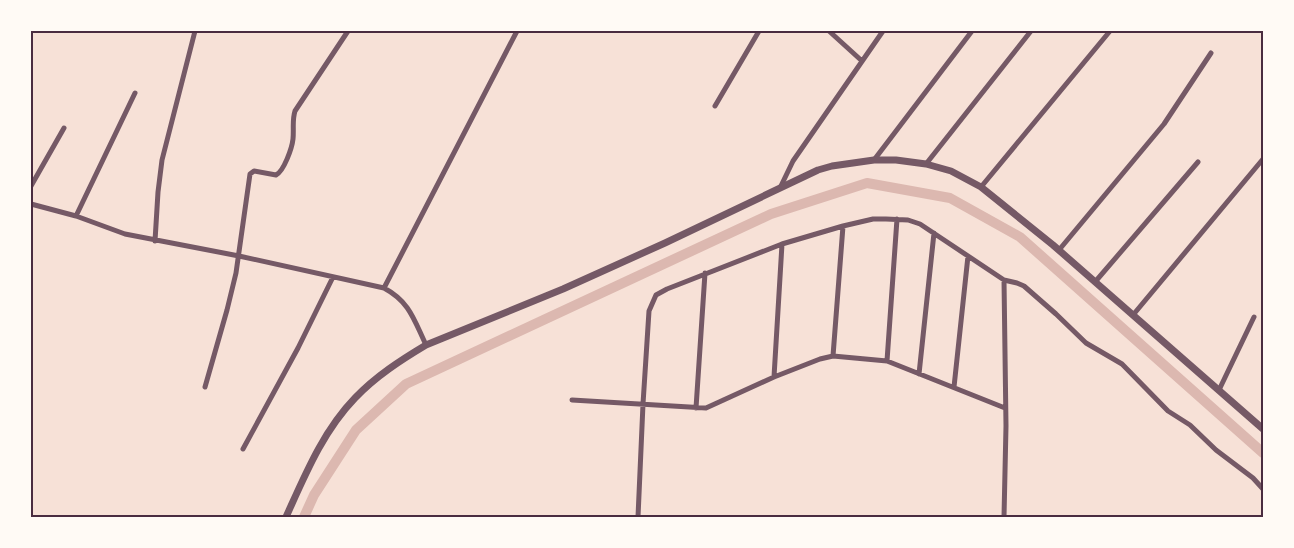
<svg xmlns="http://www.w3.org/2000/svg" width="1294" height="548" font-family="Lato,sans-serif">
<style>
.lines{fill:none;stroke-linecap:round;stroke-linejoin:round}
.canal{stroke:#dcb8b0;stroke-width:10}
.minor{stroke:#755966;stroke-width:5}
.tertiary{stroke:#755966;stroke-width:7}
.neatline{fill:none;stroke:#4a2c40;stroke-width:2}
</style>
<rect width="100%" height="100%" fill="#f7e1d7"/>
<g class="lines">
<!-- canal -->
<path class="canal" d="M304,517L314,495L356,430L406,384L771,214L867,183L950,198L1020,237L1263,453"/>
<!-- minor -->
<path class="minor" d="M829,31L862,61
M715,106L759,31
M874,160L972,31
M926,164L1031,31
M31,186L64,128
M981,187L1110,31
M780,188L793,161L883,31
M31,204L76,216L125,234L239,256L384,288C410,302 414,320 426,345
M76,216L135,93
M155,241L158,192L162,160L195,31
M1059,250L1164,124L1211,53
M1004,280L1006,426L1004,517
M1095,282L1198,162
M384,288L517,31
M1133,315L1263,159
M833,356L843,226
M887,361L897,219
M919,374L934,233
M774,377L782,244
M205,387L227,310L236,273L250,174L254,171L276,175C284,171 292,148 293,139C294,129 292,120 295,111L348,31
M954,387L968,256
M1219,390L1254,317
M572,400L706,408L774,377L820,359L833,356L887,361L1005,408
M696,408L705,273
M243,449L298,348L333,277
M638,517L643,404L649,311L656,295L667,289L782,244L843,226L873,219H886L908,220L920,224L1004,280L1017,283L1024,286L1056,314L1086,343L1122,364L1168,411L1190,425L1216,450L1253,478L1263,489"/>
<!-- tertiary -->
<path class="tertiary" d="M286,517C305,475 323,431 355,398C376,376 401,360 426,345L563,289L665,243L818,170L832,166L874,160H896L926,164L951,171L981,187L1053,245L1263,429"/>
</g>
<!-- border -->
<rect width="1294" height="548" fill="none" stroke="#fffaf5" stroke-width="65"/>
<rect x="32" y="32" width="1230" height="484" class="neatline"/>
</svg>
